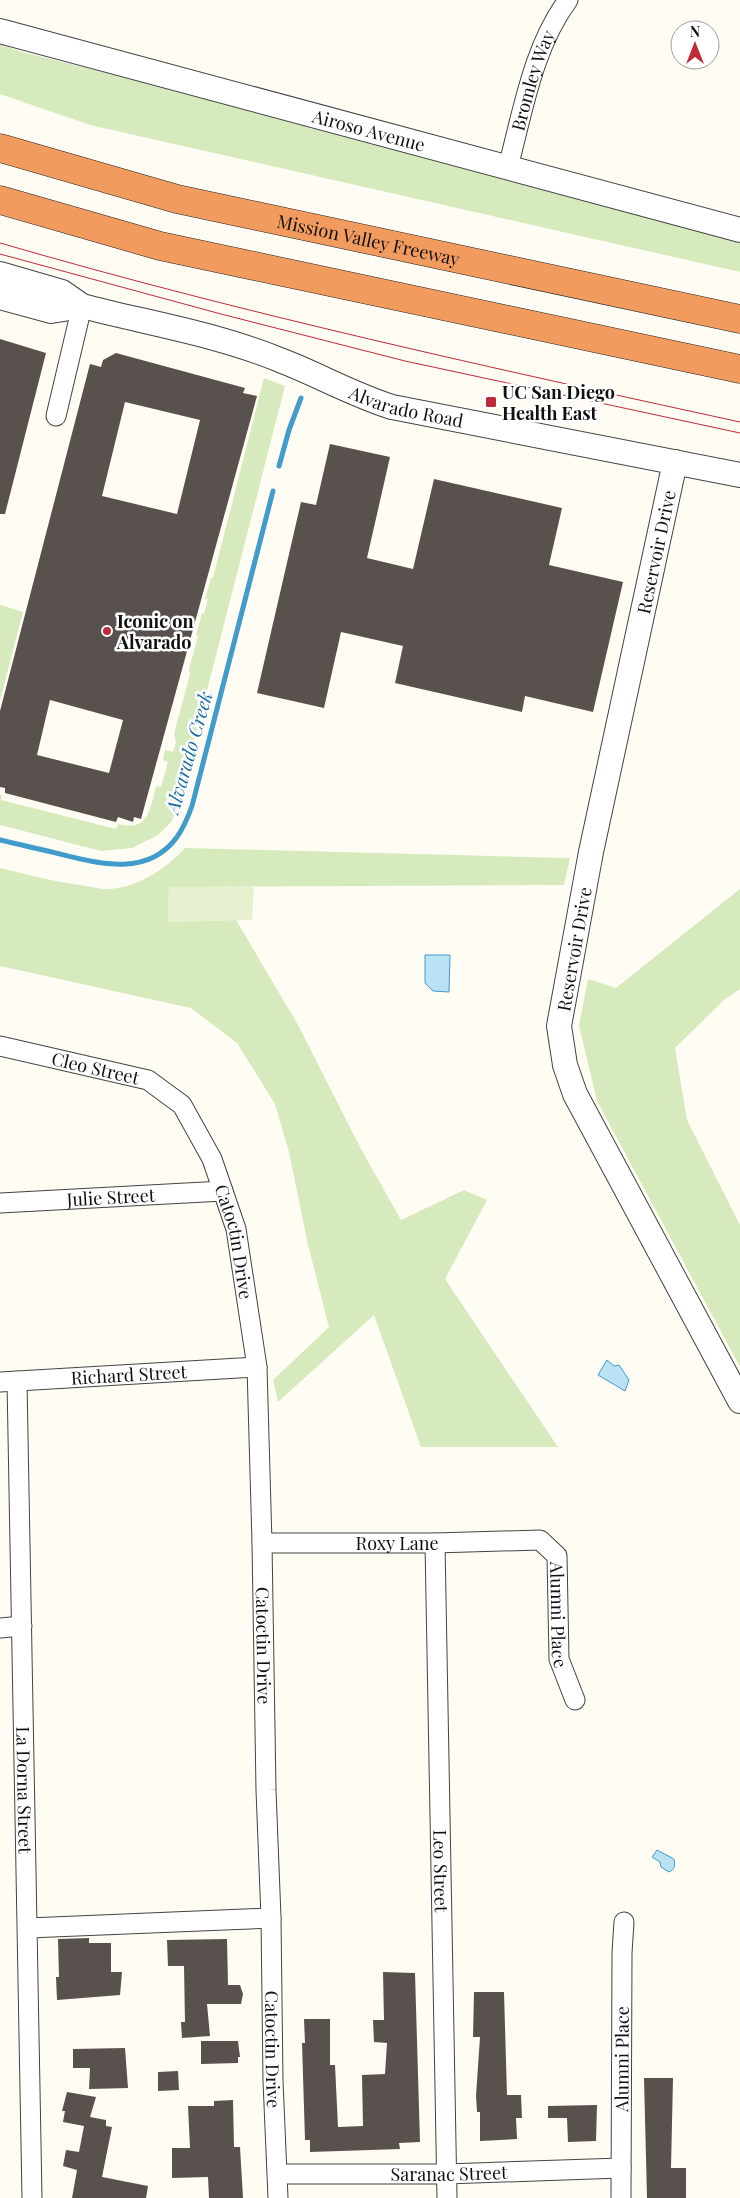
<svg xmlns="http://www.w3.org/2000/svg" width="740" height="2198" font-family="'Playfair Display',serif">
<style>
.green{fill:#d6eabd}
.pitch{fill:#e7f1cf}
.water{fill:#b9e2f5;stroke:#419bcb}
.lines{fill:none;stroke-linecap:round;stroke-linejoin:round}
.stream{stroke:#419bcb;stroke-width:5}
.building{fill:#59514d;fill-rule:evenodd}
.minor-casing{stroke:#434343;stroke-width:21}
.tertiary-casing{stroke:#434343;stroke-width:26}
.motorway-casing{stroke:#212121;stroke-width:29}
.minor{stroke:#fff;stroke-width:19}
.tertiary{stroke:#fff;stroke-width:24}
.motorway{stroke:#f19b5f;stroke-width:28}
.tram{stroke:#bf2938;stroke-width:1}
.poi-dot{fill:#bf2938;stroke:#fff;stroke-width:2}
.labels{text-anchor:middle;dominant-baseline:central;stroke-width:5;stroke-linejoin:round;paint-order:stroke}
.street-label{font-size:18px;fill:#101010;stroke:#fff}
.poi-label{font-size:18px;font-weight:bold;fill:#101010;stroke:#fff;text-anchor:start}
.water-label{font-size:19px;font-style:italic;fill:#1a6da1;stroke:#fff}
</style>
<rect width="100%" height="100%" fill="#fffcf4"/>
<!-- green -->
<path class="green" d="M0,44L22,52L291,119L539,184L740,242V272L90,125L0,94Z
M264,378L285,386L180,796L172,821L158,835L132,848L101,851L0,825V795L2,796L1,800L116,829L118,824C149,832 150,809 156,786L161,787L168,762L163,760L165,750L173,752L176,742L174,734L190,674L189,669L198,636L196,635L202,613L204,614L208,599H205L211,578H213Z
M0,605L23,612L0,701Z
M185,848L570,858L564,885L169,887L168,922L236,920L298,1025L361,1149L401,1220L464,1190L487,1200L445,1279L558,1447H421L374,1315L278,1402L273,1380L329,1327L308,1245L289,1152L275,1104L237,1043L191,1008L0,966V868C29,875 57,882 86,886C93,887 102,890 109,889C137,888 167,868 185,848Z
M740,889V989L725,999L675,1048L687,1120L740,1225V1367L597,1101L579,1026L588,979L616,988Z"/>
<!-- pitch -->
<path class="pitch" d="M169,887H254L252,920L168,922Z"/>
<!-- water -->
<path class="water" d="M425,955H450L449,992L433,991L425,983Z
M607,1360L614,1366L619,1365L629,1380L625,1391L598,1375Z
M657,1850L674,1859C675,1866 675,1869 669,1872L661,1867L660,1862L652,1857Z"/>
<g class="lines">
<!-- stream -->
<path class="stream" d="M279,466L289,430L301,398
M0,840C20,845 40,849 60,854C100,864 148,877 177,837C184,827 188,817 192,806L273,491"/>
</g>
<!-- building -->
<path class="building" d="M0,339L46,353L5,514H0Z
M116,353L245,388L243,393L257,396L141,819L134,817L133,822L118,817L116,822L5,793V788L0,787V711L90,364L101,367L103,360ZM125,402L200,420L177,514L102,496ZM50,700L123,720L109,773L37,755Z
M330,444L390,457L367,558L413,569L434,479L562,508L549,565L623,582L593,712L525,696L522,712L395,683L403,646L341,632L324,708L257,693L301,502L316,505Z
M89,1938V1943H111V1972H122L120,1995L57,2000L56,1977H59L58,1939Z
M227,1939L228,1985H240L243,1994L241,2004H207L210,2036L182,2038L181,2022H185L184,1966H168L167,1940Z
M383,1972L415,1973L420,2142L399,2143L400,2149L310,2152V2140H305L302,2043H305L304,2019H330V2065H335L338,2127L363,2126L362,2075L385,2074L387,2043L374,2042L373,2020H384Z
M474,1992H504L507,2095H521L522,2118H516L517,2139L480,2141V2112H477L476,2096L480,2037H473Z
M201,2041H238L240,2057H238V2063L201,2064Z
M125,2048L128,2088L89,2089L90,2068H73V2049Z
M178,2071L179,2090L158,2091V2072Z
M644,2078H673L671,2168H686V2198H647Z
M67,2092L96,2097L90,2117L106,2120V2126L112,2127L102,2177L148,2186L146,2198H72L77,2170L63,2166L66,2150L79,2152L84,2126L63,2122L65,2111H62Z
M233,2100L234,2147H240L243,2198H209L208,2177L172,2178V2148H190L188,2106H214V2101Z
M597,2105L596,2141L568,2142L567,2118H548V2106Z"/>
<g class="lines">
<!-- minor casing -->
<g class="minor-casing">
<g id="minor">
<path id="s1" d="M508,167C523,111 533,47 568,0"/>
<path d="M56,416L82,306"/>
<path id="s2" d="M0,1046L148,1080L182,1105L212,1159L236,1229L257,1367L262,1543L266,1790L271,1918L273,2081L278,2198"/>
<path id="s3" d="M0,1203L223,1191"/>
<path id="s4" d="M17,1381L32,2198"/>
<path id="s5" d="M0,1382L257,1367"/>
<path id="s6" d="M262,1543H435L540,1540L557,1556L559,1659L575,1700"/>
<path id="s7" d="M435,1543L447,2198"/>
<path d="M0,1628L22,1626"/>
<path d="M28,1928L271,1918"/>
<path id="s8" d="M278,2174H446L621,2168"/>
<path id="s9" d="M621,2198L622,1953L624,1922"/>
</g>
</g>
<!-- tertiary casing -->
<g class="tertiary-casing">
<g id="tertiary">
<path id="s10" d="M0,31L740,230"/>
<path id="s11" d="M0,274L62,292L82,306C147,323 217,334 280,360C319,375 351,394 392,407L740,475"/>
<path d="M0,297L51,311L82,306"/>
<path d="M675,462L591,852L559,1026L565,1065L575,1094L740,1401"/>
</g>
</g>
<!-- motorway casing -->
<g class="motorway-casing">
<g id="motorway">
<path id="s12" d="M0,148L177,199L740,319"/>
<path d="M0,200L160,246L740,369"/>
</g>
</g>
<!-- minor -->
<use href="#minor" class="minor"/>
<!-- tertiary -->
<use href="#tertiary" class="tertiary"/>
<!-- motorway -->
<use href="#motorway" class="motorway"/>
<!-- tram -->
<path class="tram" d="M0,243C244,314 492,368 740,422
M0,254L221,314L405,361L740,433"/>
</g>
<!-- markers -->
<g class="poi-dot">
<rect x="485" y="396" width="12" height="12" rx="2.5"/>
<circle cx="107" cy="631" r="5"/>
</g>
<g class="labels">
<!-- street labels -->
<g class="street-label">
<text stroke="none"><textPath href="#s1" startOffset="90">Bromley Way</textPath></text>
<text stroke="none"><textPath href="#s10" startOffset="382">Airoso Avenue</textPath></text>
<text stroke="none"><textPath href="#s12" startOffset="380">Mission Valley Freeway</textPath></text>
<text stroke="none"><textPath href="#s11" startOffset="430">Alvarado Road</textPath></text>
<text transform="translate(656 552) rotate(-78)">Reservoir Drive</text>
<text transform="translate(574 949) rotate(-80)">Reservoir Drive</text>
<text stroke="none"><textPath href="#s2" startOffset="98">Cleo Street</textPath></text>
<text stroke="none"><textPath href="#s3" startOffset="111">Julie Street</textPath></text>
<text stroke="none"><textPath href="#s2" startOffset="342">Catoctin Drive</textPath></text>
<text stroke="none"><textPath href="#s5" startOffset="129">Richard Street</textPath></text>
<text stroke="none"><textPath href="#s6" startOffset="135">Roxy Lane</textPath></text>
<text stroke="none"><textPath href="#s6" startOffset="360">Alumni Place</textPath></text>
<text stroke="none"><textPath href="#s2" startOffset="748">Catoctin Drive</textPath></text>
<text stroke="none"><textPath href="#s4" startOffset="409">La Dorna Street</textPath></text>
<text stroke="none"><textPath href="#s7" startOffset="328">Leo Street</textPath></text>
<text stroke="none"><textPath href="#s2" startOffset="1152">Catoctin Drive</textPath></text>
<text stroke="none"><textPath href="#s9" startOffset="139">Alumni Place</textPath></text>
<text stroke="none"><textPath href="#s8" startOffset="171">Saranac Street</textPath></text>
</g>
<!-- poi labels -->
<g class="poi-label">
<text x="502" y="392">UC San Diego<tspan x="502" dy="21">Health East</tspan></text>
<text x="117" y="621">Iconic on<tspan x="117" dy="21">Alvarado</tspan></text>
</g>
<!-- water labels -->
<g class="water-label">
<text transform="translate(188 752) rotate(-74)">Alvarado Creek</text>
</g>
</g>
<!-- north arrow -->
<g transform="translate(695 45)"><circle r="24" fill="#ffffff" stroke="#9f9f9f"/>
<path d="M0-4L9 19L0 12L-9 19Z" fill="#bf2938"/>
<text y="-8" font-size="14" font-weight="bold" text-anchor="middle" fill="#101010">N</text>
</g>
</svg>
